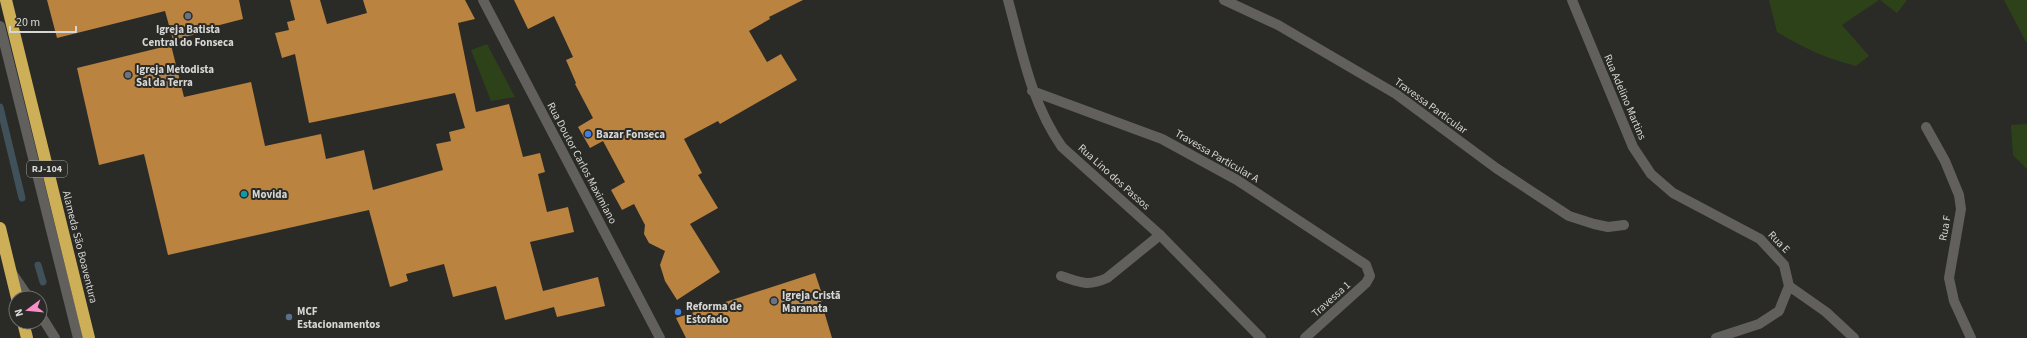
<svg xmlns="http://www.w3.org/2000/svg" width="2027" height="338" font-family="'Source Sans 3',sans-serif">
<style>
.green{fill:#2e421a}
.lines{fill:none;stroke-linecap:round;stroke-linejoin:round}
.stream{stroke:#40515a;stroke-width:7}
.building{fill:#ba833f}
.lane{stroke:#61605d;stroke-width:10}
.street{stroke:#61605d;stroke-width:10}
.secondary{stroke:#61605d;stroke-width:10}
.highway{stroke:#cdaf57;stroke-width:12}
.worship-dot{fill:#6b7280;stroke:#2a2a27;stroke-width:1.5}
.shop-dot{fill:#3f7fe0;stroke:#2a2a27;stroke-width:1.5}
.culture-dot{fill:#0f9aa8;stroke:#2a2a27;stroke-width:1.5}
.service-dot{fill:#5c6f8a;stroke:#2a2a27;stroke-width:1.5}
.labels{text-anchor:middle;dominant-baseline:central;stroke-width:4;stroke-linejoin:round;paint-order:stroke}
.shield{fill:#2a2a27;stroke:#a2a2a0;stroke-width:1}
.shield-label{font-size:10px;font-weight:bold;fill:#d6d6d4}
.poi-label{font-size:11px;font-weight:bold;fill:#d6d6d4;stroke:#2a2a27;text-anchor:start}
.street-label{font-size:11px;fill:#d6d6d4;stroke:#2a2a27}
</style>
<rect width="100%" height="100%" fill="#2a2a27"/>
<!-- green -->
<path class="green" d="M1769,0H1879L1842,25L1869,56L1856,66C1826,59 1802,47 1777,32Z
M1880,0H1907L1897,13Z
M2004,0H2027V42H2026Z
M487,44L515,97L491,101L471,50Z
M2027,124V169L2013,155L2011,125Z"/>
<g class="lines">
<!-- stream -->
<path class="stream" d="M0,107L22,198
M38,265L43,282"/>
</g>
<!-- building -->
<path class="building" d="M47,0H239L243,19L212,27V30L173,40L165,11L57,38Z
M290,0H320L327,24L367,13L363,0H465L475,19L458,23L476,112L509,104L523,157L540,153L545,172L538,174L547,212L568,207L574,232L530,242L543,291L598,277L605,306L557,317L554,307L505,320L496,286L453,297L444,264L406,274L408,281L390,287L369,210L168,255L144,154L99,165L77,68L171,45L184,97L251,82L265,146L321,134L326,159L364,150L373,190L443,170L436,144L451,141L449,132L465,128L455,93L309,123L295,54L282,58L275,33L289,30L287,22L295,20Z
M514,0H803L769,17L770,19L749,31L767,62L781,54L797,80L720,124L718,121L684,139L702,173L698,175L718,208L690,224L720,272L677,300L665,281L660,265L665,251L649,243L644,234L645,225L634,204L622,210L611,190L625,182L603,141L590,148L578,127L593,118L575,84L576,83L566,60L573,57L554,16L528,29Z
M815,273L824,300L821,301L832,338H686L676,318Z"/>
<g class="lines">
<!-- lane -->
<path class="lane" d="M0,26L78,338
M12,273L29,298
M1061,276C1080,282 1087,287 1107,278L1160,235
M40,314L55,338"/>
<!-- street -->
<path class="street" d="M1008,0C1022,51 1031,103 1062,147L1160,235L1261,338
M1224,0L1278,25L1396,94L1496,168L1569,216L1594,224L1608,227L1624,225
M1572,0L1633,147L1651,174L1673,193L1760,239L1784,265L1789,286L1779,311L1759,324L1716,338
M1032,91L1162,139L1237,180L1366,265L1370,276L1366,283L1305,338
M1926,127L1945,161L1959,195L1961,209L1949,278L1954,301L1971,338
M1789,286L1826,312L1854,338"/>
<!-- secondary -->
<path class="secondary" d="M483,0L660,338"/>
<!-- highway -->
<path class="highway" d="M6,0L89,338
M0,228L17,298
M23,322L27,338"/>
</g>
<!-- markers -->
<g class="worship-dot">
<circle cx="188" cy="16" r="4"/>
<circle cx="128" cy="75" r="4"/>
<circle cx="774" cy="301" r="4"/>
</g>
<g class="shop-dot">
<circle cx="588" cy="134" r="4"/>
<circle cx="678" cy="312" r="4"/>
</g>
<circle class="culture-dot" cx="244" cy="194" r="4"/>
<circle class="service-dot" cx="289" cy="317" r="4"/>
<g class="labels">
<!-- shield labels -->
<rect class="shield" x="27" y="161" width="40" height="16" rx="3"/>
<g class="shield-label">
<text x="47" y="169">RJ-104</text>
</g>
<!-- poi labels -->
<g class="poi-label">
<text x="188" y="29" text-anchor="middle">Igreja Batista<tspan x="188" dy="13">Central do Fonseca</tspan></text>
<text x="136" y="69">Igreja Metodista<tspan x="136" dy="13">Sal da Terra</tspan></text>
<text x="596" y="134">Bazar Fonseca</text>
<text x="252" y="194">Movida</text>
<text x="782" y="295">Igreja Cristã<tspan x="782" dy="13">Maranata</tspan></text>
<text x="686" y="306">Reforma de<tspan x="686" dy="13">Estofado</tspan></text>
<text x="297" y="311">MCF<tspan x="297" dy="13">Estacionamentos</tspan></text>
</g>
<!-- street labels -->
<g class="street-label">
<text transform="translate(1625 97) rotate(67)">Rua Adelino Martins</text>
<text transform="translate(1431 106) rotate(36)">Travessa Particular</text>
<text transform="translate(1217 156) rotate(30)">Travessa Particular A</text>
<text transform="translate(582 163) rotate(62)">Rua Doutor Carlos Maximiano</text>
<text transform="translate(1114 177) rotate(42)">Rua Lino dos Passos</text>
<text transform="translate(1945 228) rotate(-79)">Rua F</text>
<text transform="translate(1779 242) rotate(46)">Rua E</text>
<text transform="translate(80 247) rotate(76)">Alameda São Boaventura</text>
<text transform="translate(1331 299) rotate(-42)">Travessa 1</text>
</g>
</g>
<!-- north arrow -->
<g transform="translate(28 310) rotate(254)"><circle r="19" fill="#2a2a27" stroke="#6f6f6c"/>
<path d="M0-3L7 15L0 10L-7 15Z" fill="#f98fc8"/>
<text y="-6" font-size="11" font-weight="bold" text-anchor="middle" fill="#d6d6d4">N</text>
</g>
<!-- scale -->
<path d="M10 26v6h66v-6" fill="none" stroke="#d6d6d4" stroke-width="2"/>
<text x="16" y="26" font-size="12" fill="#d6d6d4" stroke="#2a2a27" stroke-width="3" paint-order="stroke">20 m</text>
</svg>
